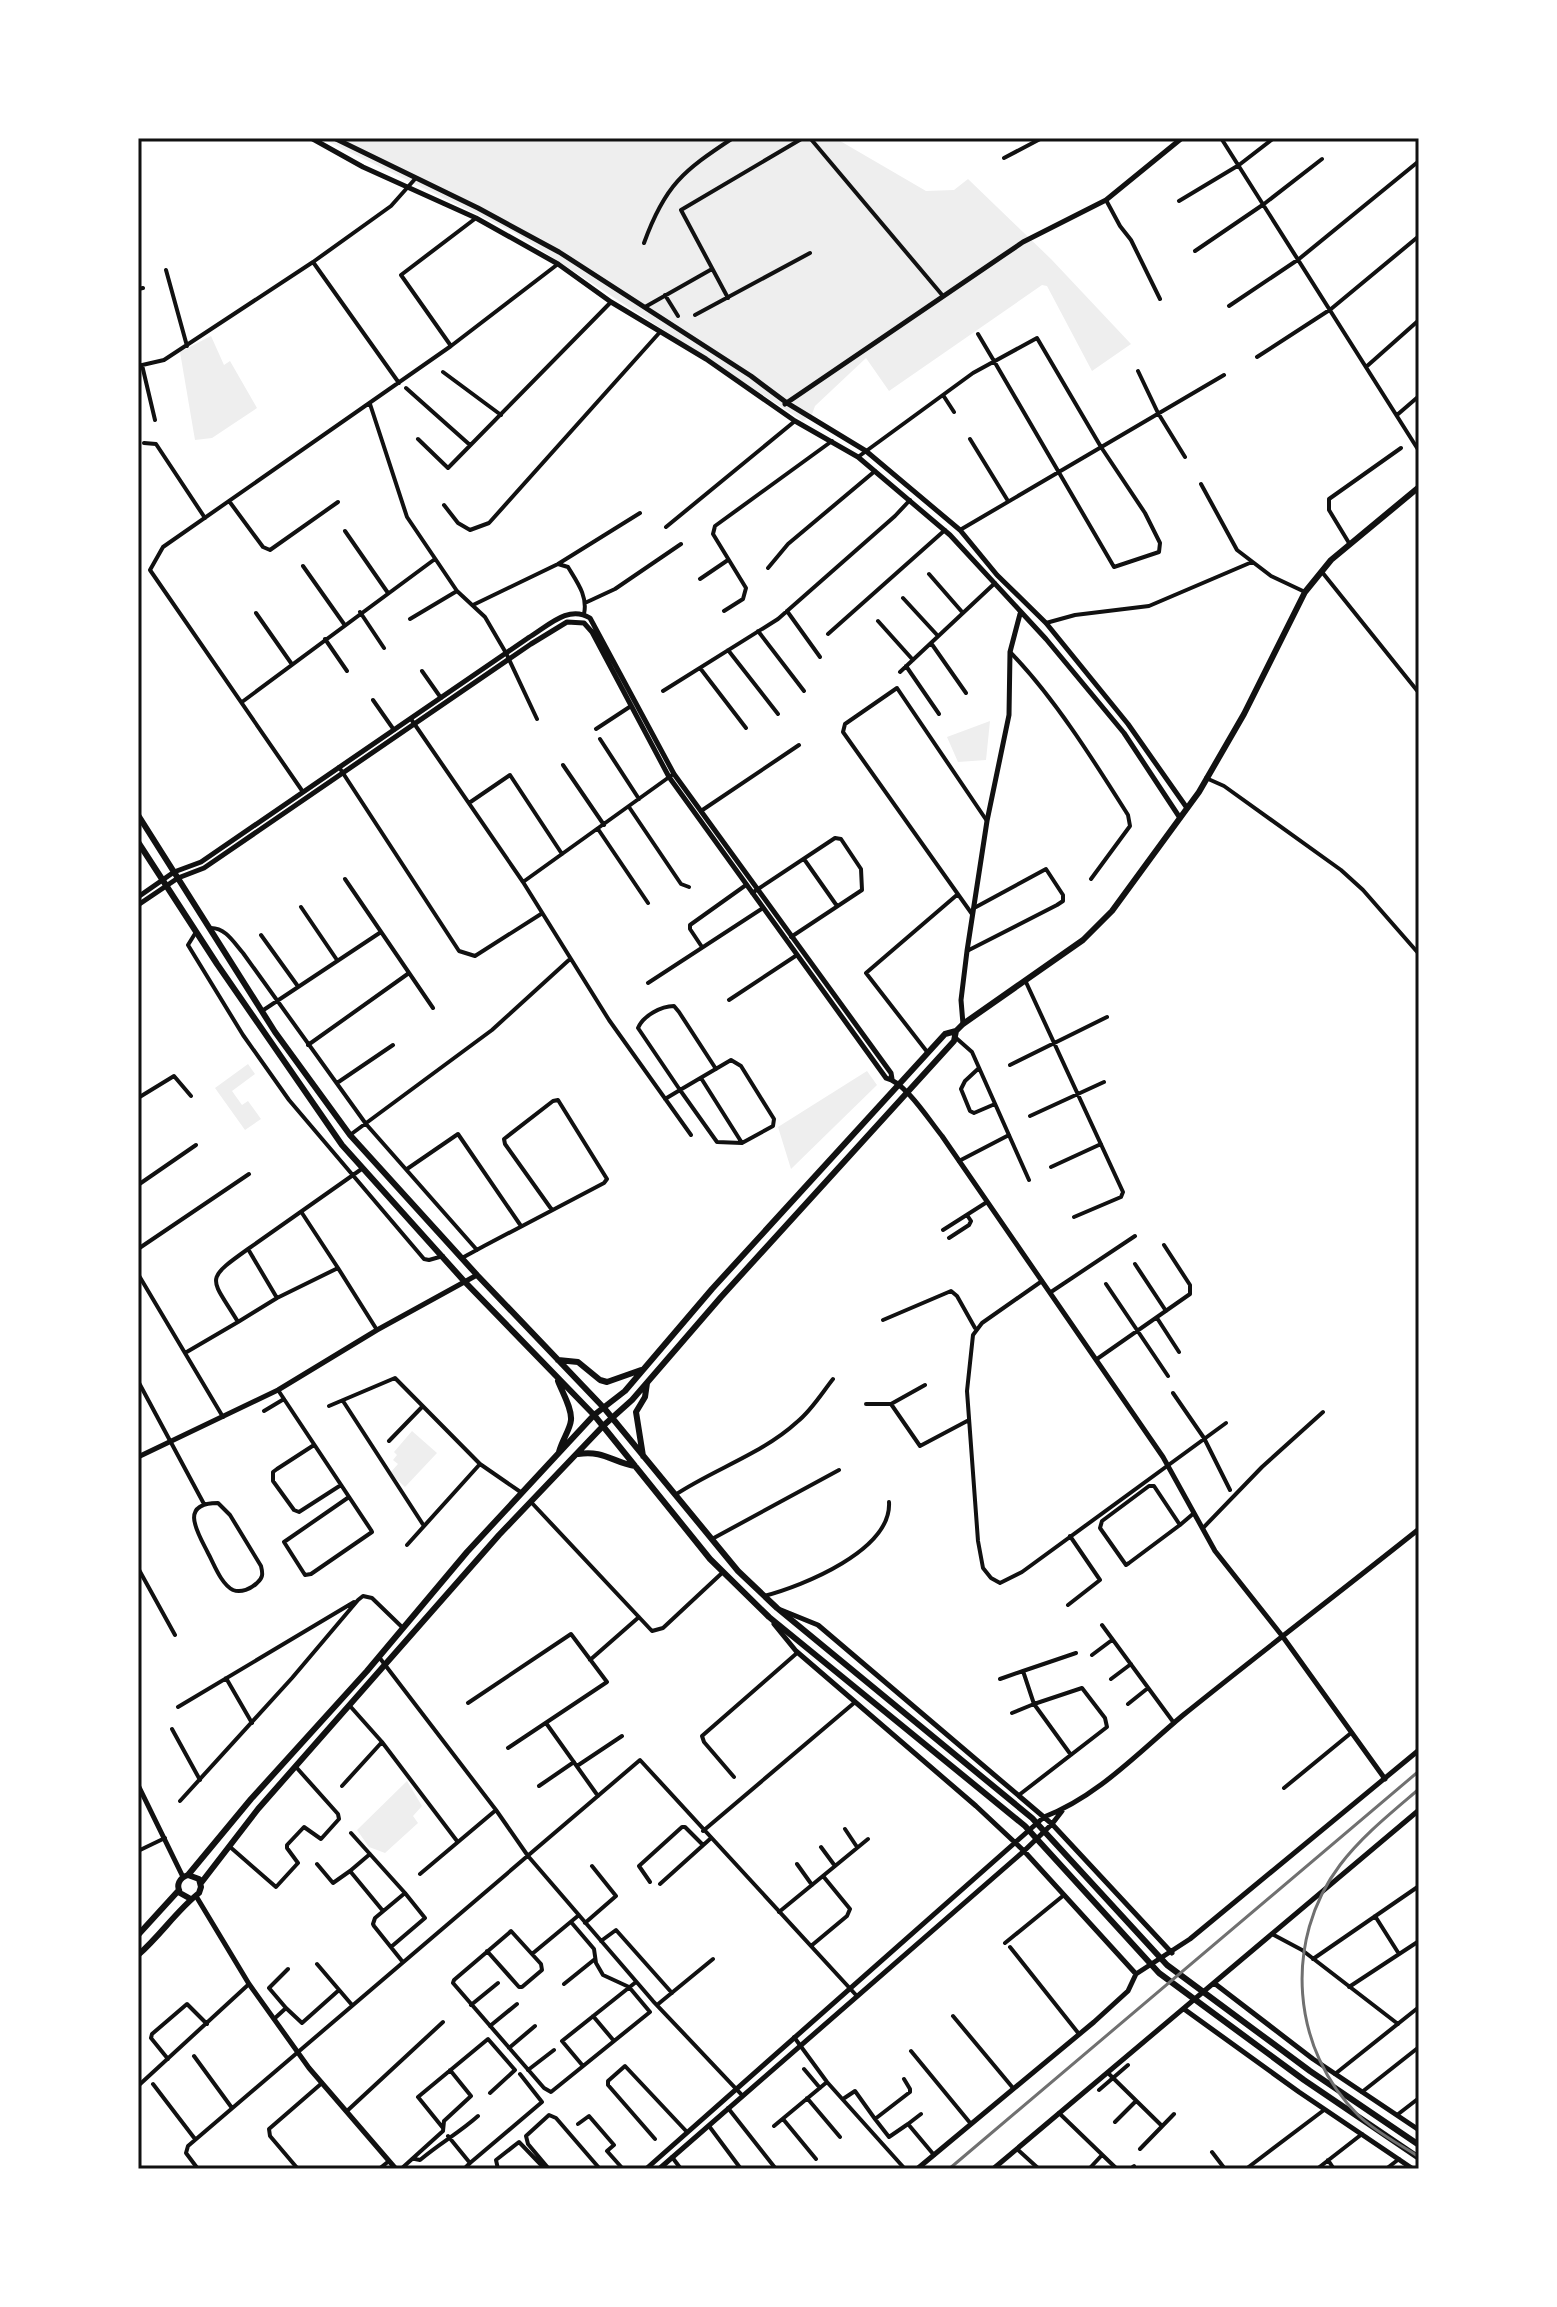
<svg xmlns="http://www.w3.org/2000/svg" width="1557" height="2307" font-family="Helvetica,sans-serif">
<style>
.green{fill:#eee}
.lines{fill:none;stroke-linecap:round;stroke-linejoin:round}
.minor{stroke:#111;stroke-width:4}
.tertiary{stroke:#111;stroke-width:5}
.primary{stroke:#111;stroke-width:6}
.rail{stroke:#707070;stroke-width:3}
.neatline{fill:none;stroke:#111;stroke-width:3}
</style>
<rect width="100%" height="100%" fill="#fff"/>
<!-- green -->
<path class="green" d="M321,138H835L926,191L954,190L968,179L1051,259L1131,344L1092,371L1047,286L1042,285L889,391L866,358L815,406L811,417L803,421L515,233Z
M211,336L224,365L230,361L257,408L212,438L195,440L180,352Z
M990,721L986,760L958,762L947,737Z
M248,1064L255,1074L232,1091L242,1105L248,1101L261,1119L245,1130L215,1088Z
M867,1071L877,1085L791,1169L778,1127Z
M412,1431L437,1453L405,1487L390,1473L398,1464L393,1460L397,1455L394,1452Z
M407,1781L422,1806L413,1816L418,1823L385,1853L369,1847L357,1830Z"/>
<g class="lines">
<!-- minor -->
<path class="minor" d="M810,138L943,296
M1221,138L1419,451
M943,139L944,138
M1004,158L1042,138
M1106,200L1120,226L1131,240L1160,299
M1179,201L1239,165L1274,138
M644,243C665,185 683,171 733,138
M1195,251L1264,204L1322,159
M166,270L187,346
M138,289L143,288
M665,295L678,316
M728,298L681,210L803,138
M1229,306L1299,259L1419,161
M645,307L712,269
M695,315L810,253
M451,346L401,275L476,218
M1257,357L1331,309L1419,236
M142,365L155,420
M138,366L164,360L313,262
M1366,367L1419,320
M1138,371L1158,413L1185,457
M443,372L501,415
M399,383L313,262L391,206L415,179
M406,388L470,445
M943,395L954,412
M370,404L407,517L457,591L485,617L506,653L537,719
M1397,415L1419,396
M418,439L448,468L611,302
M970,439L1008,501
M144,443L156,444L205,518
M858,457L973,373L1037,338L1101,447L1145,513L1160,543L1159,552L1114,567L994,361L978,334
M1201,484L1237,550L1271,576L1305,592
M229,501L263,547L270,550L338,502
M444,505L458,523L470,530L489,523L660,332
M666,527L795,421
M960,530L1224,375
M345,531L388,593
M1349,543L1329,510V499L1401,448
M558,564L568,567C577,582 588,596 584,614
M303,566L344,624
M768,568L788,544L875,471
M1322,572L1419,693
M929,574L963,613
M700,579L728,560
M903,598L938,636
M587,602L615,589L681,544
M473,605L558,564L640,513
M724,611L743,599L746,588L713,534L715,526L832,441
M787,611L820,657
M360,612L384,648
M256,613L291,663
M410,619L457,591
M878,621L913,660
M1046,623L1075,615L1149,606L1252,562
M758,631L804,691
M828,634L945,530
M325,639L347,671
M931,643L966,693
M728,650L778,714
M1010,652C1054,697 1094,761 1128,815L1130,826L1091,879
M906,666L939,714
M700,668L746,728
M422,671L441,698
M900,672L995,583
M663,691L778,619L895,516L910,500
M373,700L394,730
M242,702L435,559
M411,719L523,882
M596,729L631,706
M600,739L639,799
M563,765L604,825
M339,767L459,951L475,956L541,914
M672,775L523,882L609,1020L691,1135
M1206,778L1224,786L1341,870L1363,890L1419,954
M303,792L150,570L163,547L451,346L558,264
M469,803L510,775L562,854
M629,807L681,884L689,887
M701,811L799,745
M598,829L648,903
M804,859L837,906
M345,879L433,1008
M752,893L835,838L841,839L861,869L862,890L791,937
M301,907L337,960
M972,914L843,732L845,724L897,688L987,821
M211,928C226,928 234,943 243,953L366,1124L477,1250
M196,932L188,945L191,950L243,1035L289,1100L424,1259L429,1260L443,1256
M261,935L297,985
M702,947L690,929V925L746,885
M967,951L1057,905L1063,901V895L1046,869L976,907
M1025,980L1123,1192L1121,1197L1074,1217
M648,983L763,908
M729,1000L797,955
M262,1011L381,932
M955,1037L972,1052L1029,1180
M308,1045L409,973
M928,1053L866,973L958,894
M1010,1065L1107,1017
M979,1068L965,1081L961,1089L970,1111L974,1113L995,1104
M701,1078L742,1143
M337,1083L393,1045
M138,1098L174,1076L191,1096
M665,1099L680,1090L717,1142L742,1143L773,1126L774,1119L741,1066L731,1060L680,1090L638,1028C643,1016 661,1006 674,1006L679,1012L716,1069
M1030,1116L1104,1082
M350,1135L492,1030L570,959
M959,1161L1009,1135
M1051,1167L1101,1144
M407,1169L458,1134L521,1226
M138,1185L196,1145
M943,1230L987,1202
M949,1238L969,1225L971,1221L967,1215
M138,1249L249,1174
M248,1249L363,1168
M462,1258L484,1246L604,1183L607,1179L558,1100L553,1101L504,1139L505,1144L552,1210
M1135,1264L1166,1311
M338,1268L377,1330
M138,1274L223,1417
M1042,1281L982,1323L973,1335L967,1391L978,1541L983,1568L991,1578L1000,1583L1022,1572L1226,1423
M1106,1284L1168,1376
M1051,1292L1135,1236
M277,1298L338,1268L302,1213
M1157,1318L1179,1352
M883,1320L951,1291L957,1296L975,1328
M185,1353L238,1322C211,1277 203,1281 248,1249L277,1298L238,1322
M1097,1359L1190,1294V1285L1164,1245
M138,1381L204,1504
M278,1390L371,1530L372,1532L311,1574L305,1575L284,1542L349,1497
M1173,1393L1204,1438L1230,1490
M343,1401L424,1526
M866,1404H891L920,1446L969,1420
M891,1404L925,1385
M329,1406L395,1378L480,1464L522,1493
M264,1411L284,1399
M389,1441L422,1407
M314,1445L277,1469L273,1472V1481L294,1510L299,1512L341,1485
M675,1495C714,1469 762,1454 797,1422C811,1411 822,1393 833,1379
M531,1502L652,1631L663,1628L722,1573
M218,1503L230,1515L261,1566C263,1574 263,1578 257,1583C251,1589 241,1593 233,1590C221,1584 214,1564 208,1553C198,1533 178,1503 218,1503Z
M1180,1525L1154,1486H1149L1102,1521L1100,1528L1126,1565L1129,1563L1180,1525L1194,1513
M1203,1528L1262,1467L1323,1412
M712,1539L839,1470
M407,1545L480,1464
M138,1568L175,1635
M764,1596C803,1586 892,1550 889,1502
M1068,1605L1100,1580L1070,1536
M1102,1625L1174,1723
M1092,1655L1112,1640
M379,1657L496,1810L528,1856L653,2001L742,2095
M590,1660L639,1617
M226,1678L252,1723
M1000,1679L1023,1671
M1111,1679L1131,1664
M468,1703L571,1634L607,1682L508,1748
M1128,1704L1148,1688
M350,1706L382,1742L457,1841
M178,1707L354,1602
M1012,1713L1034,1704L1023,1671L1076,1653
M546,1723L598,1796
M172,1729L200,1780
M577,1766L622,1736
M734,1777L704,1742L702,1736L797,1653
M342,1786L382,1742
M539,1786L574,1762
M1284,1788L1351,1733
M1019,1795L1107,1727L1105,1718L1082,1688L1034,1704L1071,1755
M180,1801L292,1678L358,1600L363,1596L372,1598L403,1628
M845,1829L857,1847
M703,1831L854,1703
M351,1833L405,1893
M229,1846L276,1887L298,1863L287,1848V1845L304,1827L321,1839L339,1819L338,1814L296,1767
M821,1847L835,1866
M138,1851L165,1838
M317,1864L333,1883L350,1871L383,1911
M797,1864L812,1885
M350,1871L370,1854
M420,1874L496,1810
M650,1882L639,1866L682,1827H685L703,1845
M660,1884L710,1839
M779,1912L868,1839
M1375,1916L1399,1954
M585,1923L616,1896L592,1866
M1272,1934L1302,1950L1398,2024
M601,1941L616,1930L672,1993
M1005,1943L1064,1895
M811,1946L847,1916L850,1909L823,1876
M391,1947L425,1918L405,1893L375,1918L373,1924L374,1926L402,1961
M1010,1947L1079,2034
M487,1951L519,1987H522L542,1970L541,1964L511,1931L509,1933L454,1980L453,1983L544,2088L551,2092L650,2012L629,1987L603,1975L596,1963L594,1949L571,1922
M532,1954L579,1915
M1313,1959L1419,1886
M317,1964L352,2005
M564,1984L595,1959
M1349,1987L1419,1941
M471,2005L498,1983
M657,2005L713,1959
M286,2008L269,1988L288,1969
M593,2016L614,2041
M953,2016L1013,2088
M274,2019L286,2008L302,2023L339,1990
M490,2026L517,2004
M794,2037L827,2082L905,2169
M509,2048L535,2026
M911,2051L971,2124
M194,2056L232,2108
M168,2059L151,2038L152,2034L187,2004L207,2024
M583,2066L562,2041L636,1982
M804,2069L820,2088
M528,2070L554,2050
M1108,2073L1162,2126
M1335,2074L1419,2007
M153,2084L195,2139
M138,2086L249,1984
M1099,2090L1128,2065
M1362,2092L1419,2047
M807,2098L840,2137
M843,2099L855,2091L875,2119L910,2092V2089L904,2079
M728,2108L776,2169
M347,2111L443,2022
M1059,2113L1117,2169
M1397,2115L1419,2098
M783,2119L816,2159
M875,2119L889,2137L908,2124L934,2155
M1115,2122L1136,2101
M578,2124L589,2116L614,2145L607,2151L623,2169
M908,2124L921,2114
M709,2126L741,2169
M774,2126L827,2082
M443,2128L418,2097L488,2039L515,2070L490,2093
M448,2136L470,2163L464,2169
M655,2139L608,2085V2081L625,2066L687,2132
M1017,2149L1039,2169
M1140,2149L1174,2114
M1212,2152L1225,2169
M672,2157L681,2169
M415,2159L420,2160C440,2143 459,2133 478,2116
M1328,2160L1334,2169
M470,2163L542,2102L520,2074
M198,2169L186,2153L188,2146L640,1760L856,1995
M298,2169L270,2136L269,2129L322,2083
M379,2169L389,2161
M401,2169L443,2131L444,2121L471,2096L450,2070
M498,2169L496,2160L519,2142L545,2169
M549,2169L528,2144L526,2136L549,2115L556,2118L600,2169
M1089,2169L1102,2155
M1130,2169L1134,2166
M1246,2169L1324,2110
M1317,2169L1362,2134
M1386,2169L1399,2159"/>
<!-- tertiary -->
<path class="tertiary" d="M311,138L363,167L476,218L558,264L611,302L706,359L795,421L858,457L950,535L1046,639L1124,733L1180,818
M334,138L478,208L559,252L751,376L787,403L866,451L960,530L997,575L1046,623L1128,724L1187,808
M785,404L1023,242L1106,200L1182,138
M138,897L174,872L201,862L528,638C547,627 568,604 590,618L674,774L891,1073L892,1079
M138,905L178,878L204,868L531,644L567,622L584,623L592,632L669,777L886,1078C905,1082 929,1120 942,1136L1163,1457L1215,1551L1283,1637L1385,1779
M963,1024L961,1000L967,951L987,821L1009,715L1010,652L1020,614
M138,1457L278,1390L377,1330L477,1275
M781,1610L818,1625L1052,1824L1172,1953
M774,1624L796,1651L976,1806L1024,1851L1136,1974
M138,1785L183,1877
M196,1896L249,1984L309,2068L396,2169
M1214,1983L1313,2059L1419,2130
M1184,2009L1299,2092L1413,2169
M646,2169L1044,1817C1097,1797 1139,1752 1182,1716C1260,1653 1340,1592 1419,1529
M659,2169L1024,1851L1052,1824L1062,1811
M917,2169L1094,2022L1128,1991L1136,1974L1190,1939L1419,1750
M993,2169L1419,1810"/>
<!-- primary -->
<path class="primary" d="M138,815L275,1032L350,1135L477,1275L604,1408L738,1571L777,1608L1032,1818L1167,1965L1310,2071L1419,2145
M138,842L217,964L342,1145L464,1281L594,1415L710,1559L769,1617L1025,1826L1159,1973L1304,2080L1419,2158
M558,1360L578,1362L600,1380L607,1382L641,1370
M558,1381C562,1392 572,1408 571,1420C570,1430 562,1440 559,1452
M578,1454C604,1450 612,1462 635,1466
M643,1456L636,1412L645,1397L647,1383
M188,1875L251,1799L367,1671L467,1552L594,1415L625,1391L712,1289L945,1034L956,1031
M201,1883L258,1809L499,1535L603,1426L632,1400L721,1297L954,1041L956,1031L963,1024L1083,940L1112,911L1199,792L1244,714L1305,592L1331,560L1419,487
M138,1935L179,1890
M138,1955C160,1936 177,1910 199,1893L201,1887L199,1879L188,1875C179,1878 176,1885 180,1893L189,1898"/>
<!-- rail -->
<path class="rail" d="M1419,1789C1391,1813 1362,1836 1340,1865C1283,1940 1291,2050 1359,2116C1376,2132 1399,2144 1419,2157
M949,2169L1419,1771"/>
</g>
<!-- border -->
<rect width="1557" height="2307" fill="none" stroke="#ffffff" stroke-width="280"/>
<rect x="140" y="140" width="1277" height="2027" class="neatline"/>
</svg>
